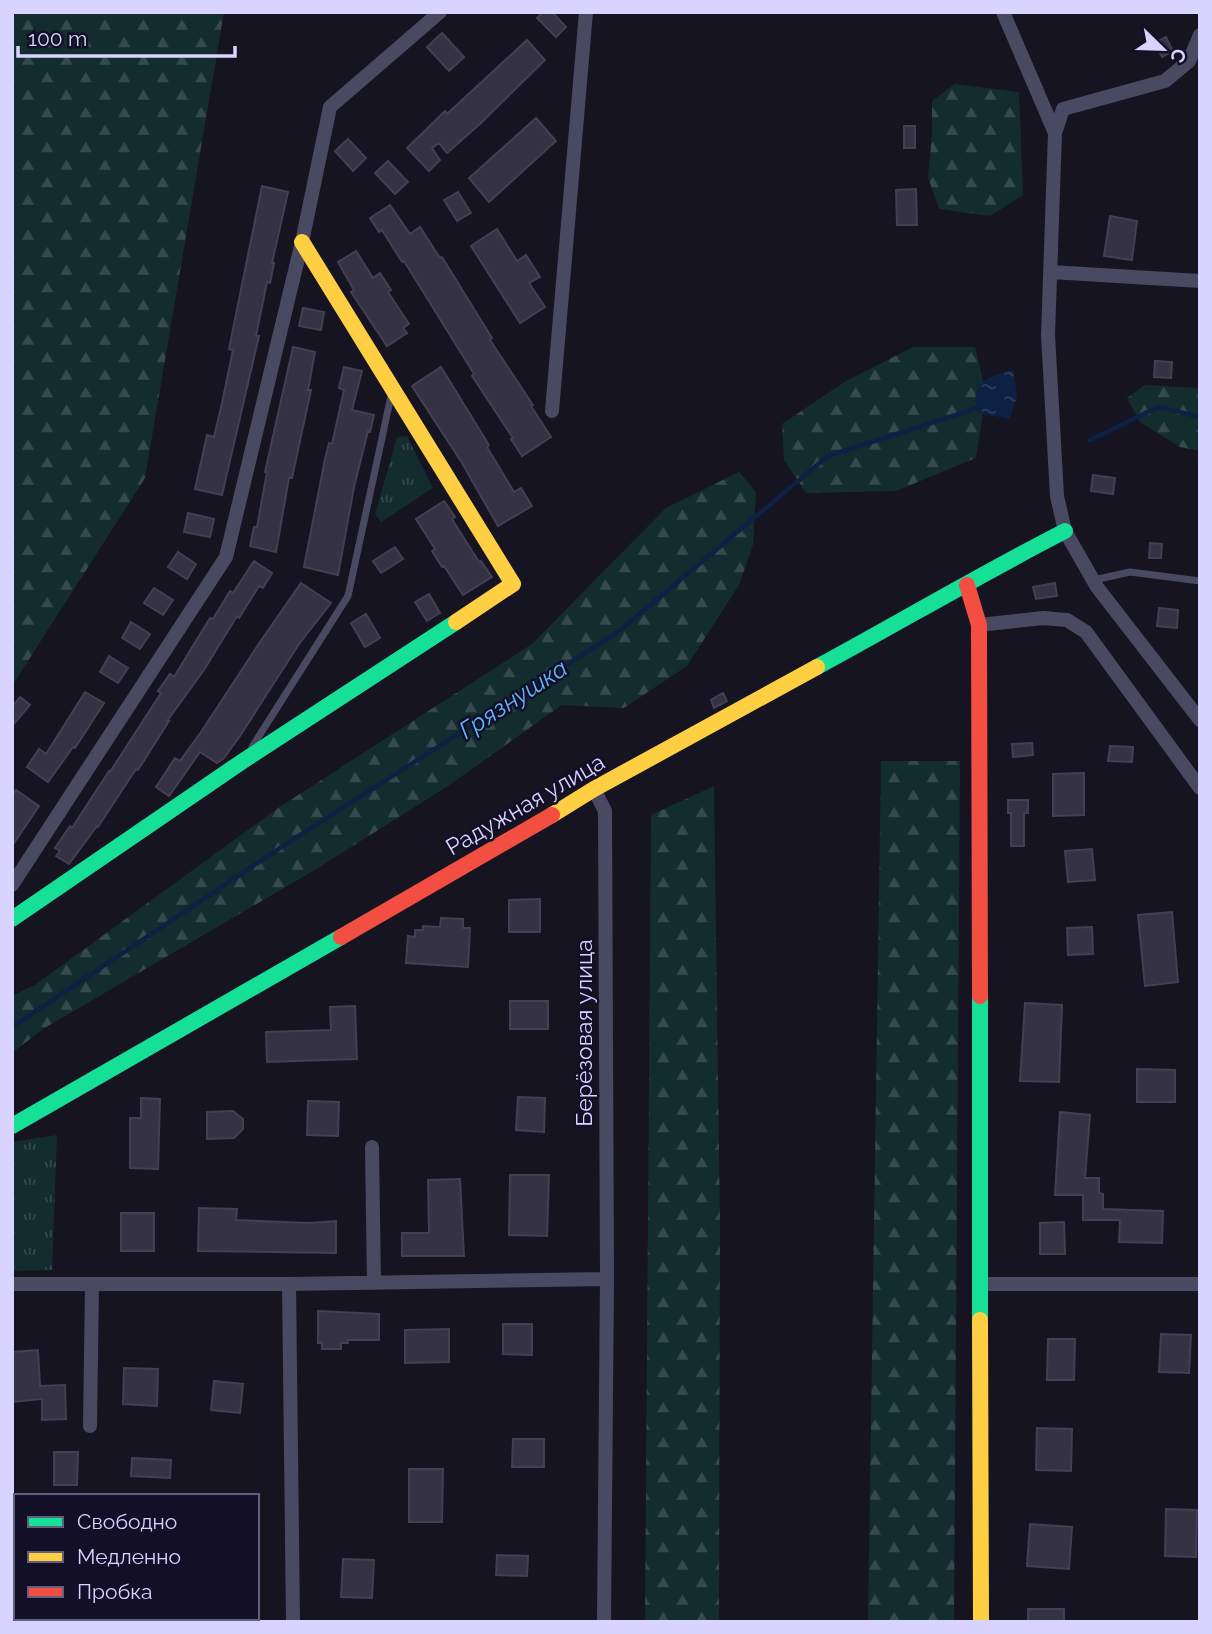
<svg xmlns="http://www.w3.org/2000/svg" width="1212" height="1634" font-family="Raleway,sans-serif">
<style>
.grass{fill:url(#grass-tufts)}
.forest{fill:url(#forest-firs)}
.water{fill:url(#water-ripples)}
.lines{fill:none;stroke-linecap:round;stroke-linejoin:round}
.stream{stroke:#0d2144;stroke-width:4.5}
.building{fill:#343243;stroke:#433f54;stroke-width:2}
.lane{stroke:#4a4962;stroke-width:7}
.street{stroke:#4a4962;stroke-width:14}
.fast{stroke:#16e098;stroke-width:16}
.slow{stroke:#ffcf43;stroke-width:16}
.jam{stroke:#f24e42;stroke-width:16}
.labels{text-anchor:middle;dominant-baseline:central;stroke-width:5;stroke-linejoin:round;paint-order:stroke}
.street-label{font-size:23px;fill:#d9d4ff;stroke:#130f26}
.water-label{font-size:24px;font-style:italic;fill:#62b6ff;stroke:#130f26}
</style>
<defs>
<pattern id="grass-tufts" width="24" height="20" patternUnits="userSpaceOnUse" patternTransform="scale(1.75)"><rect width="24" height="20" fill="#132c2d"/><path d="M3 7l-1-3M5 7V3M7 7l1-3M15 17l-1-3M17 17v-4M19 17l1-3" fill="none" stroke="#354a4c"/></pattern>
<pattern id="forest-firs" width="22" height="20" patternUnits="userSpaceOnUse" patternTransform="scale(1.75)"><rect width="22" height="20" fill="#132c2d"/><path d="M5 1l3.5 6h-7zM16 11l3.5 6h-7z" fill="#354a4c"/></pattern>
<pattern id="water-ripples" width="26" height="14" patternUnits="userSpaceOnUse" patternTransform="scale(1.75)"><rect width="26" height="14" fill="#0d2144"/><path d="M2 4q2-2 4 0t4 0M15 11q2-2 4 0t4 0" fill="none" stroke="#304060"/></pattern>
</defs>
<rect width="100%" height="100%" fill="#161421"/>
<!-- grass -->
<path class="grass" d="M407,436L433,488L381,522L375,514L397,437Z
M57,1135L52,1270L12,1271V1142Z"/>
<!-- forest -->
<path class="forest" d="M12,12H224L145,478L12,686Z
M955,84L1019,92L1023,195L990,216L939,209L928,177L932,135V101Z
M913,347H975L986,393L976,458L896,491L806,493L784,460L782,424L846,381Z
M1145,385L1200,388V451L1180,447L1140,422L1127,398Z
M739,472L756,492L753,545L739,585L687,666L624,708L562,705L448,786L313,871L43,1029L12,1053V996L35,985L278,808L532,644L666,508Z
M881,761H960L954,1622H868Z
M714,786L720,1225L719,1622H645L651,815Z"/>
<!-- water -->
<path class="water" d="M1013,370L1017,396L1010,419L979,413C966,383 990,376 1013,370Z"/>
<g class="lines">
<!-- stream -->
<path class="stream" d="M1090,440L1158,407L1200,417
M12,1027L289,842L618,632L828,456L981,407"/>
</g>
<!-- building -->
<path class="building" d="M543,12H552L566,27L556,37L537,18Z
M442,33L464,57L449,71L427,47Z
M1166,37L1173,51L1162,57L1154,43Z
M527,40L545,60L481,123L447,153L439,143L432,148L440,160L429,171L407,148L445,111L447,114Z
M536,118L556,141L489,202L469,178Z
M904,126H915V148H904Z
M348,139L366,158L353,171L335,151Z
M388,161L408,182L395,194L375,173Z
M262,186L288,192L272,263H274L270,283L267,282L256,336H259L222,495L195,489L207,435L214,437L222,403L233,350L229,349Z
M916,189L917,225H897L896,190Z
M458,192L471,213L457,221L444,200Z
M390,205L410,234L420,227L440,258L442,257L492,338L490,340L533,405L531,406L551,437L522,456L511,439L513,438L472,376L474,374L404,261L402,262L382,230L379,232L370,218Z
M1110,216L1137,221L1132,260L1104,256Z
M497,229L517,261L526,255L540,277L529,283L545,307L520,323L471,246Z
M356,251L373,278L380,273L391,290L388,292L409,324L403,328L407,333L387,346L351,292L354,290L338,262Z
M303,308L324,312L321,330L299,326Z
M293,347L315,352L308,390H311L292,478H289L276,552L250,546L254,527H257L267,472H265Z
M1155,361L1172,362L1171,378L1154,377Z
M344,367L362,371L352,410L374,415L370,432L368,431L354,487L338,575L304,567L325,459L329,443L332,444L344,390L339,388Z
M441,367L489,445L487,447L514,492L521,488L532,506L498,526L462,463L412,386Z
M1093,475L1115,478L1113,494L1091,491Z
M444,501L455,517L452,519L479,562L481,561L492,577L463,595L444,566L442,567L432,551L435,549L416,519Z
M188,513L214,519L210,537L184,532Z
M1150,543L1162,544L1161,558H1149Z
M395,547L403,559L381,573L373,561Z
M178,552L196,564L187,579L168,567Z
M254,561L272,573L263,588L259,586L239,618L237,616L204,670L167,721H169L138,770L136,769L98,827L97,826L69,864L56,856L60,851L55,848L70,826L72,828L109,771L110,772L161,693L158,691L170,674L174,677L210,618L213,619L230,591L233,593Z
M301,583L331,603L299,644L240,736L224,758L217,763L200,752L169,796L156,787L175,758L180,761L201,732L260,642Z
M1055,583L1057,596L1036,599L1033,587Z
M154,588L173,600L163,615L144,603Z
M429,594L440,613L427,621L415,602Z
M1159,608L1178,610L1177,628L1157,626Z
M366,614L380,638L365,647L351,623Z
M131,622L150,634L140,649L122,638Z
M109,656L128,668L118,683L100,672Z
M85,692L104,703L75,748L73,747L48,782L27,767L39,749L46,754Z
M723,693L727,701L714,708L711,700Z
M20,697L30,705L12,726V707Z
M1032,743L1033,755L1013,757L1012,744Z
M1110,746L1133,747L1132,762L1108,761Z
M1084,773V815L1053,816V774Z
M16,790L39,806L12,846V796Z
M1008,800H1028V813H1024V846H1011V813H1008Z
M1092,849L1095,880L1068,882L1065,851Z
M540,899V932H509V900Z
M1172,912L1178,982L1145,986L1138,915Z
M441,918L463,919V928H470L468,967L406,963L408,936L415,937V930H423V926L440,927Z
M1092,927L1093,954L1068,955L1067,928Z
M510,1001H548V1029H510Z
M1025,1003L1062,1005L1059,1082L1020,1081Z
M355,1006L357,1059L267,1062L266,1032L331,1030L330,1007Z
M1137,1069L1175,1070V1102H1137Z
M518,1097L545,1098L544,1132L516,1130Z
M141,1098L160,1099L158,1169L130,1168V1118H141Z
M308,1101L339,1102L338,1136L307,1135Z
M233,1111L243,1119V1129L234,1138L207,1139V1112Z
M1060,1112L1090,1115L1085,1178H1099V1193L1103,1194V1209L1163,1211L1162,1243L1119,1242L1120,1220H1083V1195H1055Z
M510,1175H549L547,1236L509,1235Z
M460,1179L464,1256H402V1233H429L428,1180Z
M199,1208L237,1209L236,1220L309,1223L336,1221V1253L198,1251Z
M121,1213H154V1251H121Z
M1064,1222L1065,1254H1040V1223Z
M318,1311L379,1314V1340H348V1343H341V1349H322V1343H318Z
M503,1324H532V1355L503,1354Z
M449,1329V1362L405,1363V1330Z
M1161,1334L1191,1335L1189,1373L1159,1372Z
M1048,1339H1075L1074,1380H1047Z
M38,1350L40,1386L65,1385L66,1419L42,1420V1399L12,1402V1352Z
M124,1368L158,1369L157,1406L123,1404Z
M214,1381L243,1384L240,1413L211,1410Z
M1037,1428L1072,1429L1071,1471L1036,1470Z
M513,1439H544V1467H512Z
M54,1452H78L77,1485H54Z
M132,1458L171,1460L170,1478L131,1476Z
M409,1469H443L442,1522H409Z
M1166,1509L1197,1510L1196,1557L1165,1556Z
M1030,1524L1072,1527L1069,1569L1027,1566Z
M497,1555L528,1556L527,1576L496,1575Z
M343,1559L374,1560L372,1598L341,1597Z
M1028,1609H1064V1622H1028Z"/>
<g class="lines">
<!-- lane -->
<path class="lane" d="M1094,580L1130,572L1200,581
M252,747L348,596L391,396"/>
<!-- street -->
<path class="street" d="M1003,12L1055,133
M1200,35L1189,61L1165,81L1063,109L1055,133L1048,335L1057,496L1065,531L1097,587L1200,720
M1051,272L1200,281
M552,411L586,12
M979,625L1043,618L1067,620L1086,632L1200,788
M594,789L605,811L607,1279L604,1622
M12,885L226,557L302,242L330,107L440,12
M372,1147L374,1283
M12,1284H289L607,1279
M289,1284L293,1622
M980,1284H1200
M90,1426L92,1284"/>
<!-- fast -->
<path class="fast" d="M817,667C900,622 981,574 1065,531
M12,919L243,761L456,622
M980,996V1320
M12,1126L341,937"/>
<!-- slow -->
<path class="slow" d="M302,242L513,584L456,622
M552,815L594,789L817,667
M980,1320L981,1622"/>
<!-- jam -->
<path class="jam" d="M967,585L979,625L980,996
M341,937L552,815"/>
</g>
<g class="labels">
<!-- street labels -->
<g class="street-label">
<text transform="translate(525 804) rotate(-30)">Радужная улица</text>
<text transform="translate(583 1033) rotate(-90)">Берёзовая улица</text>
</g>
<!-- water labels -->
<g class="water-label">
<text transform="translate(513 699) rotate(-33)">Грязнушка</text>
</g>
</g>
<!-- border -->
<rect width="1212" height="1634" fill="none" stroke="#d9d4ff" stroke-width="28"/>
<!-- legend -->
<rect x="14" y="1494" width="245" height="126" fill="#130f26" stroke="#625e7d" stroke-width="2"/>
<rect x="28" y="1517" width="35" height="10" fill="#16e098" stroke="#625e7d" stroke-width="2"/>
<text x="77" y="1529" font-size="21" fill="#d9d4ff">Свободно</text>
<rect x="28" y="1552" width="35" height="10" fill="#ffcf43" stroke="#625e7d" stroke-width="2"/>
<text x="77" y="1564" font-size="21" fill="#d9d4ff">Медленно</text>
<rect x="28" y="1587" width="35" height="10" fill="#f24e42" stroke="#625e7d" stroke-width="2"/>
<text x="77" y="1599" font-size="21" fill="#d9d4ff">Пробка</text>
<!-- north arrow -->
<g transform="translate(1163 49) rotate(113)" stroke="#130f26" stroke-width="5" paint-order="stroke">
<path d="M0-5L12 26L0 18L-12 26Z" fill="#d9d4ff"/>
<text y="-10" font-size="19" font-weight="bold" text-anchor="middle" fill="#d9d4ff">С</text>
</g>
<!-- scale -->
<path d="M18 46v10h217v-10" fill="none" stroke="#d9d4ff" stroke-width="3.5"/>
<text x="28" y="46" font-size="21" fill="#d9d4ff" stroke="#130f26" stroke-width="5" paint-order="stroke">100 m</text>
</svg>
